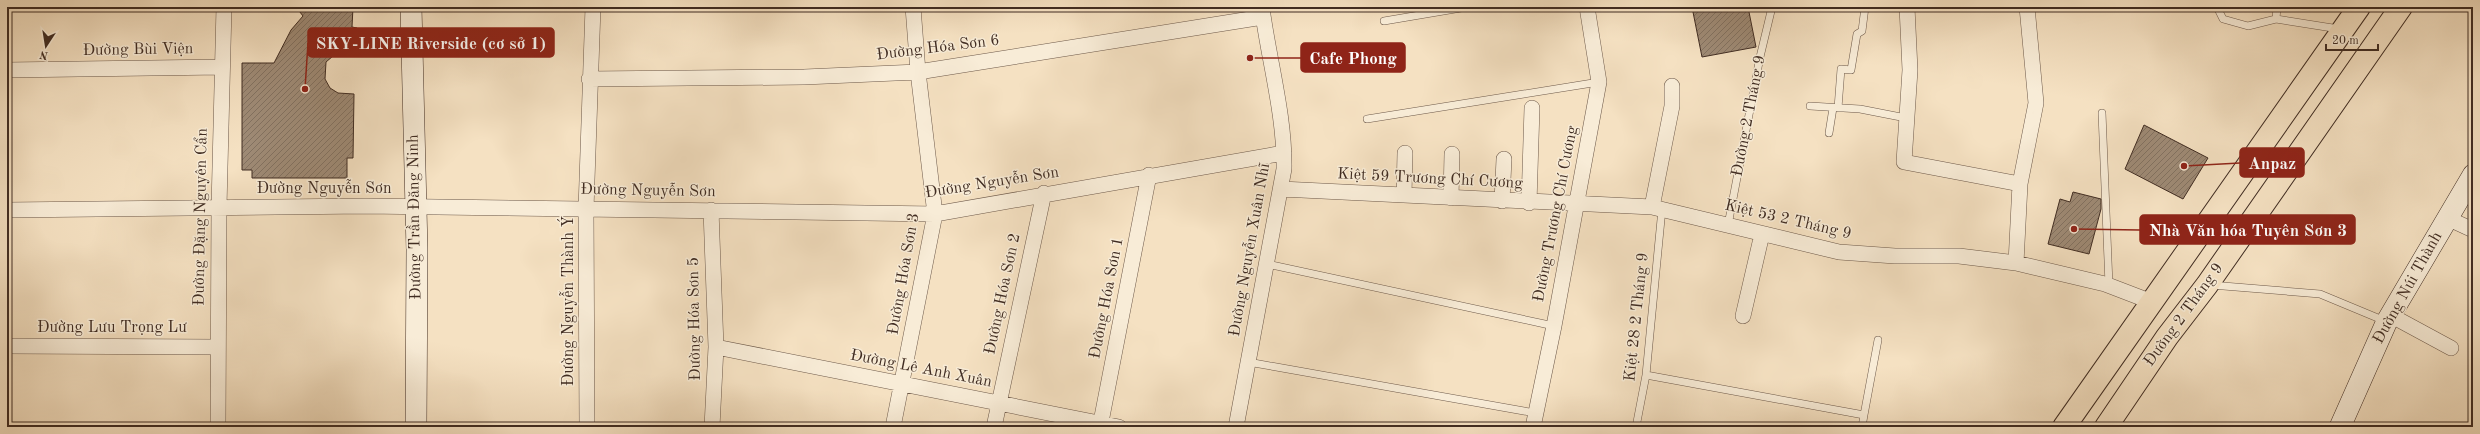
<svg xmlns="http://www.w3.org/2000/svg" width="2480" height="434" font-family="'Old Standard TT',serif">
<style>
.building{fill:url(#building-hatch);stroke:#402c22}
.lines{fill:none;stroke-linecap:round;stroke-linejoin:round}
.lane-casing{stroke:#6d594a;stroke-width:8}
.street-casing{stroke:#6d594a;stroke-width:16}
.secondary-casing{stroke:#402c22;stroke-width:22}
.highway-casing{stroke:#402c22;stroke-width:24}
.lane{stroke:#f8ecd7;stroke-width:7}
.street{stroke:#f8ecd7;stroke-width:15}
.secondary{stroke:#f8ecd7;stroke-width:21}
.highway{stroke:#f5e1c2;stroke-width:22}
.labels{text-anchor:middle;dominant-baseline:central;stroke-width:3;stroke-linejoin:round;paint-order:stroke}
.street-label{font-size:16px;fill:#402c22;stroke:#f8ecd7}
.leader{fill:none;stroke:#8f2418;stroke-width:1.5}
.callout-dot{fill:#8f2418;stroke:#f8ecd7;stroke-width:1.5}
.callout{fill:#8f2418;stroke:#8f2418;stroke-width:1.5}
.callout-label{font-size:17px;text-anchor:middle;font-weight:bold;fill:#fff}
</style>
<defs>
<pattern id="building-hatch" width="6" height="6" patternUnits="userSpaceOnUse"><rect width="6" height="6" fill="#9e8a75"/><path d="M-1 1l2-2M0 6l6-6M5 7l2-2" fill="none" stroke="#827160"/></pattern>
</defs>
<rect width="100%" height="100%" fill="#f5e1c2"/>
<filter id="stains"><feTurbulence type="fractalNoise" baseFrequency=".005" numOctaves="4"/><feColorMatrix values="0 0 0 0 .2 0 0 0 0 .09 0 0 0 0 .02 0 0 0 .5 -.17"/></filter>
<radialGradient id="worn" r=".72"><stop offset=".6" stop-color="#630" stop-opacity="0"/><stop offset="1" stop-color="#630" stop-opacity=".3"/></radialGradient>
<!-- building -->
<path class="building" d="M296,7H353L352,27L357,28L356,52L333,56L326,62L325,79L330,88L338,93L354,94L353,158H347V178H252V170H242V63H274L291,30L303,16Z
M1692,7H1748L1756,47L1702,57Z
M2144,125L2208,158L2183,199L2125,169Z
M2073,192L2101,199V209L2089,254L2048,244L2060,199L2070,202Z"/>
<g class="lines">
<!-- lane casing -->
<g class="lane-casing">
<path id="lane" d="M2217,7L2223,19L2248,26L2276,19
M2277,7L2276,19L2339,29
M1384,21L1467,7
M1810,106L1860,109L1906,118
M1838,108L1841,69L1851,70L1857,34L1862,31L1865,7
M2102,113L2109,285
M1367,119L1599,82
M1829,133L1833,108
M1728,225L1760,57L1772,7
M1267,264L1554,326
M2211,285L2320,294L2385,321
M1248,362L1535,413
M1646,375L1864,415L1862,427
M1864,415L1878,340
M1636,427L1646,375L1662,209"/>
</g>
<!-- street casing -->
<g class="street-casing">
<path id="street" d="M1907,7L1910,70L1904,162L2020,184L2016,263
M7,70L222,67
M589,79L804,77L918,72L1263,17
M2020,184L2036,103L2027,7
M1281,189L1652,207L1839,252L1895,256H1959L2016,263L2105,284L2152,302
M1404,195L1405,153
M1451,198L1452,154
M1502,201L1504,159
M1529,203L1532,108
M1652,207L1672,106V86
M7,210L366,206L935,214L1284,153
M711,210L716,347L712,427
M2447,218L2473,230
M2390,315L2451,348
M1743,316L1762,234
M7,346L217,347
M716,347L1119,427
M218,427L219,207L224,7
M587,427L586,209L593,7
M893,427L935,214L918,72L913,7
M994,427L1044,193
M1100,427L1149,175
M1236,427L1284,169C1285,116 1269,61 1262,8
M1533,427L1554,326L1599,82L1587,7"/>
</g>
<!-- secondary casing -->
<g class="secondary-casing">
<path id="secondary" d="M411,7L417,250L416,427
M2340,427L2387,321L2473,175"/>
</g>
<!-- highway casing -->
<g class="highway-casing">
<path id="highway" d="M2064,427L2359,7
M2106,427L2167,337L2207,285L2401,7"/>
</g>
<!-- lane -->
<use href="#lane" class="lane"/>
<!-- street -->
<use href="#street" class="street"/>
<!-- secondary -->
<use href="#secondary" class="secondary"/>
<!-- highway -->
<use href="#highway" class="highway"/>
</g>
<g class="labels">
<!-- street labels -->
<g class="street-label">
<text transform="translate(938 48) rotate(-7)">Đường Hóa Sơn 6</text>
<text transform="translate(138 50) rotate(-1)">Đường Bùi Viện</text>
<text transform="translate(1749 116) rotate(-79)">Đường 2 Tháng 9</text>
<text transform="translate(1430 179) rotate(3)">Kiệt 59 Trương Chí Cương</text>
<text transform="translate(992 183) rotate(-9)">Đường Nguyễn Sơn</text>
<text x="324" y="189">Đường Nguyễn Sơn</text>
<text transform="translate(648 191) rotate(1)">Đường Nguyễn Sơn</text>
<text transform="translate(1556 214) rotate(-79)">Đường Trương Chí Cương</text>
<text transform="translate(201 217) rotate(-89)">Đường Đặng Nguyên Cẩn</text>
<text transform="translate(415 217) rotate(-91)">Đường Trần Đăng Ninh</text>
<text transform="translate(1788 220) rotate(13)">Kiệt 53 2 Tháng 9</text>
<text transform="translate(1250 250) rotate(-80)">Đường Nguyễn Xuân Nhĩ</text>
<text transform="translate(904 274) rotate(-80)">Đường Hóa Sơn 3</text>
<text transform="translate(2408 288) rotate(-61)">Đường Núi Thành</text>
<text transform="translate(1003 294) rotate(-78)">Đường Hóa Sơn 2</text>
<text transform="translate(1107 298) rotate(-79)">Đường Hóa Sơn 1</text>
<text transform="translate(569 301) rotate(-90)">Đường Nguyễn Thành Ý</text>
<text transform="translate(2184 315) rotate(-54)">Đường 2 Tháng 9</text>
<text transform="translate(1637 317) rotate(-84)">Kiệt 28 2 Tháng 9</text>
<text transform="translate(695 319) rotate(-91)">Đường Hóa Sơn 5</text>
<text x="112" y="328">Đường Lưu Trọng Lư</text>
<text transform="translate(921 369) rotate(11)">Đường Lê Anh Xuân</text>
</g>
</g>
<!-- callouts -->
<path class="leader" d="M305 89L308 43M1250 58L1301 58M2184 166L2240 163M2074 229L2140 230"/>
<g class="callout-dot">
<circle cx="305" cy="89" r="4"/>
<circle cx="1250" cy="58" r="4"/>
<circle cx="2184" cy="166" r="4"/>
<circle cx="2074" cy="229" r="4"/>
</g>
<g class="callout">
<rect x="308" y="28" width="246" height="29" rx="4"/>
<rect x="1301" y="43" width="104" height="29" rx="4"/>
<rect x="2240" y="148" width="64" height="29" rx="4"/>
<rect x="2140" y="215" width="215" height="29" rx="4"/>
</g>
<g class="callout-label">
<text x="431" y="49">SKY-LINE Riverside (cơ sở 1)</text>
<text x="1353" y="64">Cafe Phong</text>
<text x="2272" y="169">Anpaz</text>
<text x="2248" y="236">Nhà Văn hóa Tuyên Sơn 3</text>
</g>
<!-- margin -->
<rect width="2480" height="434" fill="none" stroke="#f5e1c2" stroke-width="24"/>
<rect x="8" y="8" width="2464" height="418" fill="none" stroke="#402c22" stroke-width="2"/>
<rect x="12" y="12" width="2456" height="410" fill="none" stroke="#402c22"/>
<!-- north arrow -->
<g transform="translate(46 46) rotate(192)" stroke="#f8ecd7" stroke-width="3" paint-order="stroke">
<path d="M0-3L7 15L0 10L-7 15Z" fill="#402c22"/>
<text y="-6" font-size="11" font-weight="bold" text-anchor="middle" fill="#402c22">N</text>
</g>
<!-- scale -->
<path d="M2326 44v6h52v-6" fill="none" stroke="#402c22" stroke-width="2"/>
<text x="2332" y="44" font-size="12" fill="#402c22" stroke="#f8ecd7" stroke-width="3" paint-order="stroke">20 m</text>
<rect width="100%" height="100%" filter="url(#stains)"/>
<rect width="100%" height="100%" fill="url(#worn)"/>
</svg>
